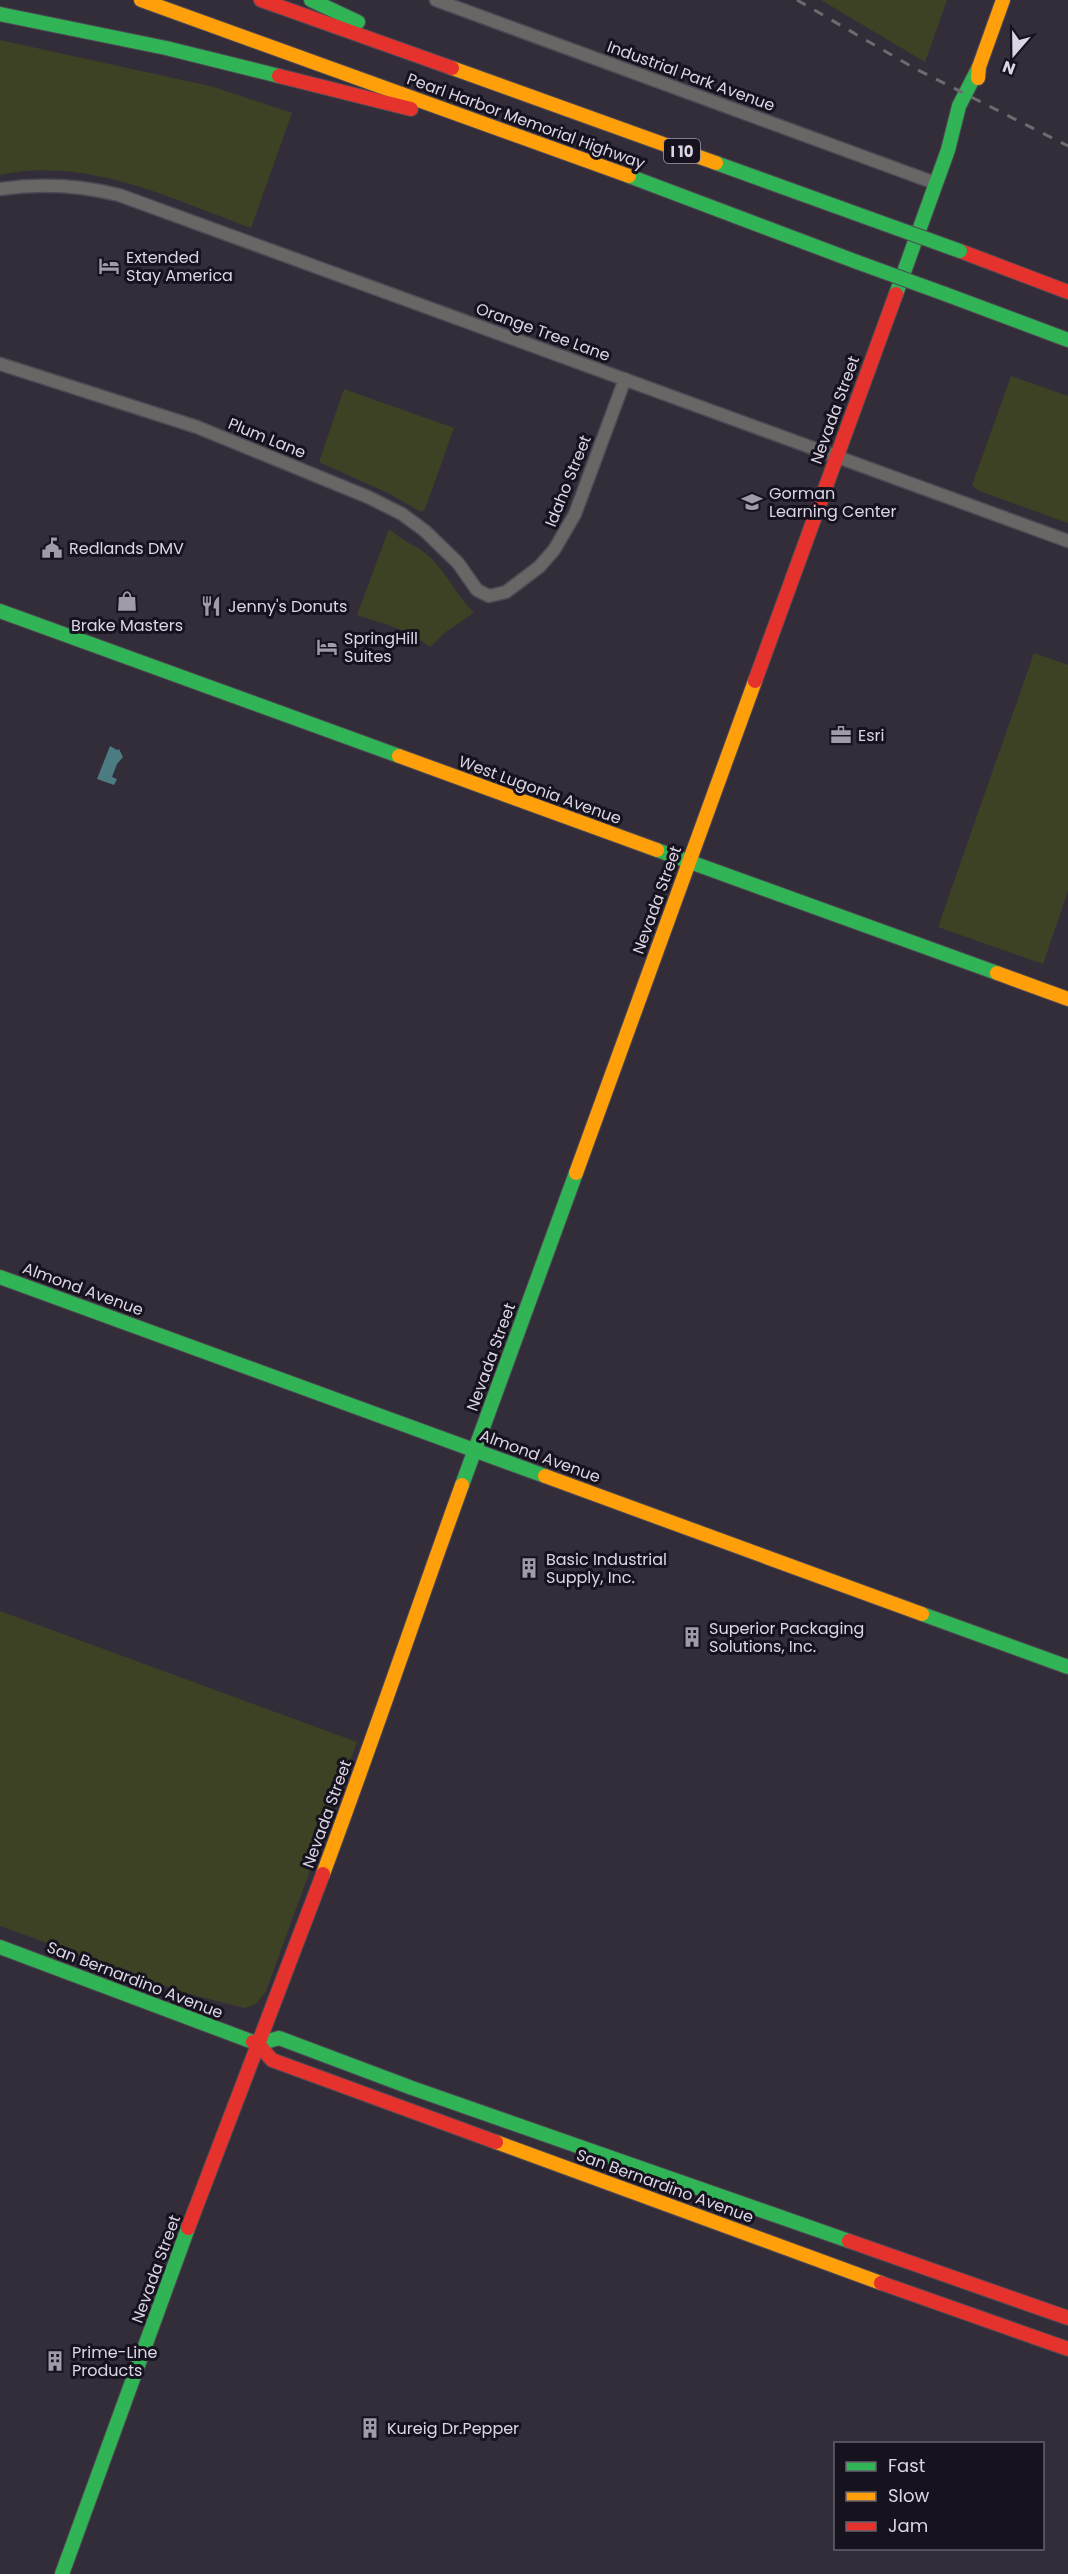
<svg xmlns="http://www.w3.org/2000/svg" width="1068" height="2574" font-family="Poppins,sans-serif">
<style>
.green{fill:#3d4225}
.water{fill:#4c7c81}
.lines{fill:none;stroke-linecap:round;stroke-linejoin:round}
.street-casing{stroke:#4e4954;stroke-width:15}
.fast-casing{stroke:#4e4954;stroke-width:16}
.slow-casing{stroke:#4e4954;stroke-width:16}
.jam-casing{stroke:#4e4954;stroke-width:16}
.street{stroke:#686765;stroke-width:12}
.fast{stroke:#30b455;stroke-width:14}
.slow{stroke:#ff9f0a;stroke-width:14}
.jam{stroke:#e5322d;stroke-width:14}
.rail{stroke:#6e6b6e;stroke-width:3;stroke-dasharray:10 10;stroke-linecap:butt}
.fast-bridge-casing{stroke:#4e4954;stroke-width:16;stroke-linecap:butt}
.fast-bridge{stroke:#30b455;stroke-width:14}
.labels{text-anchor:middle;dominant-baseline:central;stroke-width:6;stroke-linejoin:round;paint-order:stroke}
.shield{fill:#17131e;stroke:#a19baa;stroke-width:1.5}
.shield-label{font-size:15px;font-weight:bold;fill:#dcd5e6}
.street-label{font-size:16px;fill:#dcd5e6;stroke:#17131e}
.poi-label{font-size:16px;fill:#dcd5e6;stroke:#17131e;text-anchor:start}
</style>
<rect width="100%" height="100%" fill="#332d39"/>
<!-- green -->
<path class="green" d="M821,0H947L925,62Z
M0,40L214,87L292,113L251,228C171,199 87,156 0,175Z
M1011,376L1068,396V523L979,491L972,485Z
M344,389L454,428L425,509L421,512L388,493L319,462Z
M389,529C401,540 417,546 429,556C447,573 457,596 474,613L447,631L430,647C409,629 383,624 357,615Z
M1034,653L1068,665V891L1043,964L938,927Z
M0,1611L357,1742L266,1991L256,2004L245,2008L185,1993L0,1926Z"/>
<!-- water -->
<path class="water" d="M110,746L117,750L119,749L123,757L117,764L112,777L117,779L114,785L97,779Z"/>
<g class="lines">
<!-- street casing -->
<g class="street-casing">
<path id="street" d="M436,0L935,183
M0,189C41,183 79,185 119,195L1068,541
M0,364L197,427L368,497L402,514L425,531L458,563L477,590L489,596L506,592L539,567L554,550L575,514L625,379"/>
</g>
<!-- fast casing -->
<g class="fast-casing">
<path id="fast" d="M311,0L358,22
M0,14L166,48L279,76
M716,163L871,219
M629,176L857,262
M896,294L948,150L959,106L979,67
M945,294L1068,340
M0,611L399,756
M657,850L997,973
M0,1277L545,1476
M462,1485L576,1173
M922,1614L1068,1667
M0,1947L253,2042
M258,2044L279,2038L412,2088L849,2241
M62,2574L188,2228"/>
</g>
<!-- slow casing -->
<g class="slow-casing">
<path id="slow" d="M141,0L629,176
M452,68L716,163
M978,78L979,67L1003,0
M399,756L657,850
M997,973L1068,999
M576,1173L755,681
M545,1476L922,1614
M323,1874C371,1745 415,1615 462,1485
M496,2142L881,2283"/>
</g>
<!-- jam casing -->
<g class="jam-casing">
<path id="jam" d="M261,0L452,68
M279,76L411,109
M960,251L1068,292
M755,681L896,294
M253,2042L258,2044L272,2060L496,2142
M188,2228L323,1874
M849,2241L1068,2318
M881,2283L1068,2349"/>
</g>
<!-- street -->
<use href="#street" class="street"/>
<!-- fast -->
<use href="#fast" class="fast"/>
<!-- slow -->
<use href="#slow" class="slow"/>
<!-- jam -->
<use href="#jam" class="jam"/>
<!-- rail -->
<path class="rail" d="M797,0L914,68L1068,146"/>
<!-- fast-bridge casing -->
<g class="fast-bridge-casing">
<path id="fast-bridge" d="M871,219L960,251
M857,262L945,294"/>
</g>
<!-- fast-bridge -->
<use href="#fast-bridge" class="fast-bridge"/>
</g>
<!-- icons -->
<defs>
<g id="hotel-bare" transform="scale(1.62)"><path d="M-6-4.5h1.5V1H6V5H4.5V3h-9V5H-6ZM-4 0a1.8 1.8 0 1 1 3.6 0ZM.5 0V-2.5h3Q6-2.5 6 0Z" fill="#a19aa9" stroke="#17131e" stroke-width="2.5" paint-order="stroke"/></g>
<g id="school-bare" transform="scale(1.62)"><path d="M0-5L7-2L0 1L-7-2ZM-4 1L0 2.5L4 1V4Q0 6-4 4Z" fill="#a19aa9" stroke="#17131e" stroke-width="2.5" paint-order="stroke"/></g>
<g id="civic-bare" transform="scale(1.62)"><path d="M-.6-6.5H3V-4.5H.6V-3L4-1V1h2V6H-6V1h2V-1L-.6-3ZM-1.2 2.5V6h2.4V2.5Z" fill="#a19aa9" stroke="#17131e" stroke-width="2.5" paint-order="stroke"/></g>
<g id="shop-bare" transform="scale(1.62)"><path d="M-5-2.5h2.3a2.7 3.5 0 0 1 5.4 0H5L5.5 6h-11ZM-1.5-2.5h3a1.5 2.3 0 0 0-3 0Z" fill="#a19aa9" stroke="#17131e" stroke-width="2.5" paint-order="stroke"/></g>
<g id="restaurant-bare" transform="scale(1.62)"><path d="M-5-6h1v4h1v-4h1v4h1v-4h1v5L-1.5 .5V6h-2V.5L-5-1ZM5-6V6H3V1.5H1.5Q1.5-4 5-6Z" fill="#a19aa9" stroke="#17131e" stroke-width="2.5" paint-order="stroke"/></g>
<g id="office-bare" transform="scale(1.62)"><path d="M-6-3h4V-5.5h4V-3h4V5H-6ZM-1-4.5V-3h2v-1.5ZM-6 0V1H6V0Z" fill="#a19aa9" stroke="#17131e" stroke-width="2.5" paint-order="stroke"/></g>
<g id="building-bare" transform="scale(1.62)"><path d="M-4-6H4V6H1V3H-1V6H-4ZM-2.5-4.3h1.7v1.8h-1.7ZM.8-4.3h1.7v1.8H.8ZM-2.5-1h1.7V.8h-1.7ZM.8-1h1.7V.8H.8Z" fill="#a19aa9" stroke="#17131e" stroke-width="2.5" paint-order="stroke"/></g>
</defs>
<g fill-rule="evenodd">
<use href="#hotel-bare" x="109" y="266"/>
<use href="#school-bare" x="752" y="502"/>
<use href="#civic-bare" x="52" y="548"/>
<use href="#shop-bare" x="127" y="601"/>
<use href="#restaurant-bare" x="211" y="606"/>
<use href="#hotel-bare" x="327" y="647"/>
<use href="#office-bare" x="841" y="735"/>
<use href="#building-bare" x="529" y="1568"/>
<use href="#building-bare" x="692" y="1637"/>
<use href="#building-bare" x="55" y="2361"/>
<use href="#building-bare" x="370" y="2428"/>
</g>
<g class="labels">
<!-- shield labels -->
<rect class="shield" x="664" y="139" width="36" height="24" rx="4.5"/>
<g class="shield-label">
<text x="682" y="151">I 10</text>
</g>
<!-- street labels -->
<g class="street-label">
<text transform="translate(691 76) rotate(20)">Industrial Park Avenue</text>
<text transform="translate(526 121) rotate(20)">Pearl Harbor Memorial Highway</text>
<text transform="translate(543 332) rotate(20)">Orange Tree Lane</text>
<text transform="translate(835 410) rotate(-70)">Nevada Street</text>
<text transform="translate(267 438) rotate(22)">Plum Lane</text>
<text transform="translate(568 481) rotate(-68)">Idaho Street</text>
<text transform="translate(540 790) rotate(20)">West Lugonia Avenue</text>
<text transform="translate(657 900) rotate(-70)">Nevada Street</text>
<text transform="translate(83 1289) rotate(20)">Almond Avenue</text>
<text transform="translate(491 1357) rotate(-70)">Nevada Street</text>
<text transform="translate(540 1456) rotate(20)">Almond Avenue</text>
<text transform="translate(327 1814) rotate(-70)">Nevada Street</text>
<text transform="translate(135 1980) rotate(21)">San Bernardino Avenue</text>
<text transform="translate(665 2186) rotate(20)">San Bernardino Avenue</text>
<text transform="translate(156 2269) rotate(-70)">Nevada Street</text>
</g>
<!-- poi labels -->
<g class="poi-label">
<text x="126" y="257">Extended<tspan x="126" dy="18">Stay America</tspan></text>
<text x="769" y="493">Gorman<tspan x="769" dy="18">Learning Center</tspan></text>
<text x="69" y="548">Redlands DMV</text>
<text x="228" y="606">Jenny's Donuts</text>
<text x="127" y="625" text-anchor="middle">Brake Masters</text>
<text x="344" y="638">SpringHill<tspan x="344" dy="18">Suites</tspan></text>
<text x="858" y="735">Esri</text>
<text x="546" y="1559">Basic Industrial<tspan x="546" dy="18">Supply, Inc.</tspan></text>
<text x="709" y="1628">Superior Packaging<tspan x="709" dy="18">Solutions, Inc.</tspan></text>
<text x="72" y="2352">Prime-Line<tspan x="72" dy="18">Products</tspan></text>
<text x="387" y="2428">Kureig Dr.Pepper</text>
</g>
</g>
<!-- legend -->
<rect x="834" y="2442" width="210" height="108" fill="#17131e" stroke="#66616e" stroke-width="1.5"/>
<rect x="846" y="2462" width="30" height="9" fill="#30b455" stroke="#66616e" stroke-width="1.5"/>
<text x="888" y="2472" font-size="18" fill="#dcd5e6">Fast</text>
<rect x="846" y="2492" width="30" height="9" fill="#ff9f0a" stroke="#66616e" stroke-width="1.5"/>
<text x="888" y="2502" font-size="18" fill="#dcd5e6">Slow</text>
<rect x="846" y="2522" width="30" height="9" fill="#e5322d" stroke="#66616e" stroke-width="1.5"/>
<text x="888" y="2532" font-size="18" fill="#dcd5e6">Jam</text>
<!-- north arrow -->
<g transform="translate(1014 54) rotate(200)" stroke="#17131e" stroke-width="4.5" paint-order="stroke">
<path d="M0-4.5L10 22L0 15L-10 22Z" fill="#dcd5e6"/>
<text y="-9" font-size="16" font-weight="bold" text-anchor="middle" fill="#dcd5e6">N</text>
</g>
</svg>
